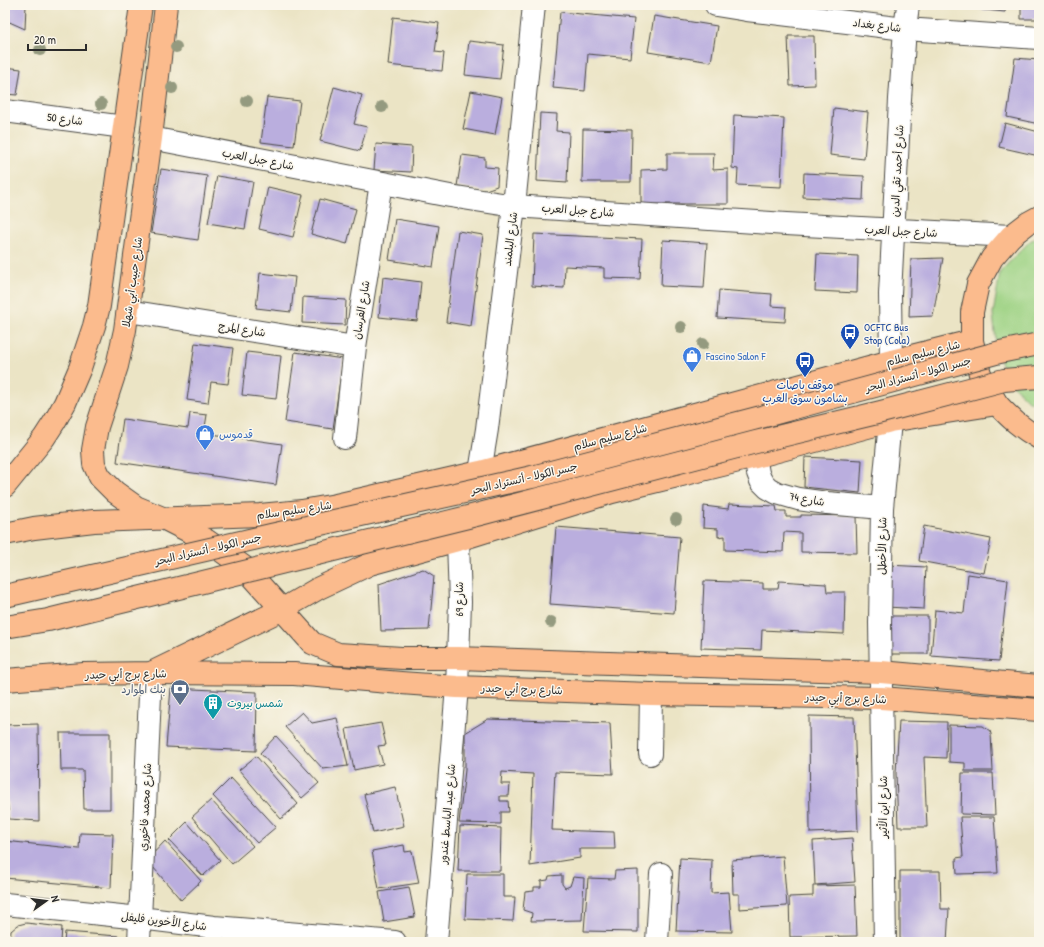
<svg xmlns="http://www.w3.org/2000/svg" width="1044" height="947" font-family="'Patrick Hand','Playpen Sans Arabic',sans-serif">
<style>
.green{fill:#9dd283;stroke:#647e57}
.building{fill:#baaede}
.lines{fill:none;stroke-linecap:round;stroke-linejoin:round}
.minor-casing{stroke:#484742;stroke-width:24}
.major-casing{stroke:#484742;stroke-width:24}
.highway-casing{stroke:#484742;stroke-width:24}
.minor{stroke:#fff;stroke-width:22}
.major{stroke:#fbbb8d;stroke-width:22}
.highway{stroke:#fbbb8d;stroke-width:22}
.highway-bridge-casing{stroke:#484742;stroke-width:24;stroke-linecap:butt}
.highway-bridge{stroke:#fbbb8d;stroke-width:22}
.tree{fill:#949a7f}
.labels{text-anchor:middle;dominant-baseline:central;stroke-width:3;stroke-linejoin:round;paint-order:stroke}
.street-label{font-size:11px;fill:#2b2b2b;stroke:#fbf7ec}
.transit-label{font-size:11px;fill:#164399;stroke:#fbf7ec;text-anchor:start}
.shop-label{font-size:11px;fill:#366cbe;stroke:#fbf7ec;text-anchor:start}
.service-label{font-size:11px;fill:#4e5e75;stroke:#fbf7ec;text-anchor:end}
.culture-label{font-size:11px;fill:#0d838f;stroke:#fbf7ec;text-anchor:start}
</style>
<rect width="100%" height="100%" fill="#fbf7ec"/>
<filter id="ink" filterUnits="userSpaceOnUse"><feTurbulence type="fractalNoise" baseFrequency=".025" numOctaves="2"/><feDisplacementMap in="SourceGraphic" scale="8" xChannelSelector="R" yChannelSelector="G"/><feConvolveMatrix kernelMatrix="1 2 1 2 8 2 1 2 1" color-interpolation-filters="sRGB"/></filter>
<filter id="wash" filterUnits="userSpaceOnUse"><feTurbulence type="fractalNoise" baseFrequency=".012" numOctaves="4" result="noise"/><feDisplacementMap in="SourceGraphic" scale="16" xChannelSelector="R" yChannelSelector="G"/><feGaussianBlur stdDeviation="0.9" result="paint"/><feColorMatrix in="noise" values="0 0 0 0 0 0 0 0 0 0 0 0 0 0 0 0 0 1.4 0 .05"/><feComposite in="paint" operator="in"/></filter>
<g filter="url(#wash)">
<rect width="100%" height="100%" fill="#ebe4c5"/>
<!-- green -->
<path class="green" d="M1039,236V405L1027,400L1007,379L997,352L993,314L1000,272L1030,241Z"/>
<g id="blocks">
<!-- building -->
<path class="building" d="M5,5H26L25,29L5,20Z
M945,5H1006L1005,12L945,6Z
M1021,5H1039V19H1021Z
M560,12L634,19L630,58L588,54L585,91L553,88Z
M654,16L717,26L711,62L648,52Z
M393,17L439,23L435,52L444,53L442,71L388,65Z
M788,36H814L815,85L790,86Z
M469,41L504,45L500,79L465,75Z
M1015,58L1039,60V124L1007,117Z
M5,67L21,69L17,95L5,94Z
M334,87L362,95L354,124L367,127L360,151L320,141Z
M471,91L502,97L495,135L463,129Z
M267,97L300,101L294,146L261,142Z
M834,108L868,112L864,159L830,155Z
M540,113L557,114L556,131L569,132L567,183L537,181Z
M734,115L784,118L781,187L737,185L738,169L732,168Z
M1005,123L1039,132V156L999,147Z
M583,129L632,130L631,182H582Z
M376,144L412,147L411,172L374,170Z
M667,153H714L713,170L728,169V204H641V170L667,169Z
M462,155L485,158V167L498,168L497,186L483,191L457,186Z
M161,169L207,176L198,240L151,233Z
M804,173L864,176L863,200L803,197Z
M217,176L253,182L245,229L208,223Z
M268,187L303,195L293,237L259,229Z
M320,199L356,209L347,244L311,234Z
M395,219L439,226L433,267L389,260Z
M458,231L483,235L471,326L446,322Z
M534,234L642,239L640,279L604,278V268L565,266L564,288L532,286Z
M663,240L707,243L704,288L661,286Z
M817,254L858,256L857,293L815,291Z
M943,258L933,316L909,317L911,259Z
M260,273L295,277L291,312L256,308Z
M383,277L421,282L417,321L379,317Z
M719,290L772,294L771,306L786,307L785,322L717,318Z
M303,297L346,300L345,325L302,323Z
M195,343L233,348L228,384L211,382L208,403L187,400Z
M247,352L281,356L276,399L242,395Z
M295,352L343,359L333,429L285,422Z
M190,413L207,415L204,433L282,444L276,485L117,462L123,419L188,428Z
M805,457L862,460L860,493L804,487Z
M729,504L776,506L777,511H786V517H801V515L856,516L857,553L801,552V533L784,532L783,552L725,550V536L718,537V529L703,528L704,506L728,509Z
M924,526L991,539L984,573L919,561Z
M556,527L680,537L674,613L550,604Z
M888,565L926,567L924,609L886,607Z
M423,569L434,576L429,630L381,631L379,584Z
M968,574L1008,580L999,661L931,656L935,610L964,613Z
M704,581L763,583V589H778L779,581L826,584L827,592H845L844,634L762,630L761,650L701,648Z
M887,616H928V654H886Z
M171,688L257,692L256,751L166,747Z
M302,712L312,723L337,718L348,766L323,769L285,727Z
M809,716L854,717L858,831L810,833Z
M488,719L610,723L613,774L555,772L552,830L614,832L615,849H580V858L530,866L533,774L502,772L501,784H510L509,796H500V801H508L509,812H501V824L459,823L465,770V733Z
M899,721L947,722L946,758L924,757L927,827H898L896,773Z
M381,723L386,745L378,746L383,764L354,770L346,729Z
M38,724L39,821L9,819L5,780V725Z
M949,725L983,726L990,731L991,734L993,771H965V763L949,762Z
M60,733H110V809H84L83,770H61Z
M276,736L319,783L302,798L260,753Z
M256,756L298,804L281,819L239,770Z
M962,773H993L995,815L961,814Z
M231,778L276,827L257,843L213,796Z
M395,787L404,826L373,833L364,794Z
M211,800L253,846L232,864L192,817Z
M960,817H994L998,873L957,874L956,858L963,857Z
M187,822L220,860L203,876L169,840Z
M460,826L501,828L500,871H458Z
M80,833L113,834L111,888L5,878V841L79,849Z
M852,838L855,882L815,885L813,841Z
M165,841L201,881L181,900L147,860Z
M404,845L405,852L412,851L419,883L379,889L372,851Z
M783,856L787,906L739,909V894H733L732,860Z
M680,858L712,860L711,893L729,892L732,932L676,931Z
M638,870V932L584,931L588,878L614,879L615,871Z
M900,871H940L941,909H949L947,942H904L900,938Z
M467,874H503V897H515L513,921L465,919Z
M562,875V884L565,888L570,886L573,877L584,878L582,920L531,921L532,913L523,910L525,892L534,891V887H541V881L548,880L549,876Z
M855,885L857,936L790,937L789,897L813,896V886Z
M409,887L415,917L384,922L379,892Z
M26,923L62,927L61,942H10L11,931L18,925Z
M65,932L118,936L117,942H64Z"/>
</g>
</g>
<g filter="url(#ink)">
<use href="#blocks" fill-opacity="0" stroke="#484742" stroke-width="1"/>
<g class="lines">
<!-- minor casing -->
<g class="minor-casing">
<path id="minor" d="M716,5L747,10L905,29L1039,38
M5,111L124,127
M151,138L450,196L514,206L786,224L1011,236
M128,311L355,347
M891,361L890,294L900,99L905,29L908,5
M345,438L355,347L381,183
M755,457L758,473L761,481L768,488L777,493L798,499L827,503L882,508
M480,472L487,429L514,206L534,5
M650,754L651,694
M5,904L140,918L214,927L395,942
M139,942L151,673
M436,942L457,687L460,602L458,540
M657,942L661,874
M885,942L880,623L882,508L890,421"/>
</g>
<!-- major casing -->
<g class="major-casing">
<path id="major" d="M166,5L151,138L125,330L117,366L97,427L93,450L94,464L100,477L115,492L136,507L165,519L206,540L244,567L312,643L338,654L402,658H458L881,672L1039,686
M5,486L44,438L55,421L65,403L80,368L94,326L99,306L141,5
M5,534L34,528L94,521L260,515L302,511L336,505L480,472L891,361L972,341L980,374L997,404L890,421L755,457L612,492L458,540L370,564L319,588L283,609L151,673
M5,680L84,674L151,673L294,674L401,683L457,687L651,694L881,698L1039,710"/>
</g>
<!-- highway casing -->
<g class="highway-casing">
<path id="highway" d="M972,341V312L978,284L992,258L1011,236L1028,223L1039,217
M997,404C1011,419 1021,428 1039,438"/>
</g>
<!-- minor -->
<use href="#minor" class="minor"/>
<!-- major -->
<use href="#major" class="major"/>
<!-- highway -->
<use href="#highway" class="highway"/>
<!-- highway-bridge casing -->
<g class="highway-bridge-casing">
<path id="highway-bridge" d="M5,596L271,535L532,477L772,414L1000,352L1039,344
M5,627L48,620L480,514L756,442L881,412L1004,380L1039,377"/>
</g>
<!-- highway-bridge -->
<use href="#highway-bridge" class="highway-bridge"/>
</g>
<!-- trees -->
<g class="tree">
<circle cx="176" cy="47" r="6"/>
<circle cx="40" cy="50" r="6"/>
<circle cx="172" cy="88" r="6"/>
<circle cx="247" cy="101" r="6"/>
<circle cx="101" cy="104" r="6"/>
<circle cx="382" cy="107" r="6"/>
<circle cx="681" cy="327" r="6"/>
<circle cx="703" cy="344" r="6"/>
<circle cx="676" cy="519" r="6"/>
<circle cx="551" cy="622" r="6"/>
</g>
</g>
<!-- icons -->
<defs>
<g id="bus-pin" transform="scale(1)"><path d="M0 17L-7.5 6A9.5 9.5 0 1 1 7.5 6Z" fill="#1a4fb4" stroke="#fbf7ec"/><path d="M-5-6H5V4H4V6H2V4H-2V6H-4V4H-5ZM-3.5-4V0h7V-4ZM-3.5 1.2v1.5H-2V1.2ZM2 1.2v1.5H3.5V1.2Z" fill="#fff"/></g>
<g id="shop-pin" transform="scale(1)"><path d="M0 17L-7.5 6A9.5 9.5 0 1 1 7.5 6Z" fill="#3f7fe0" stroke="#fbf7ec"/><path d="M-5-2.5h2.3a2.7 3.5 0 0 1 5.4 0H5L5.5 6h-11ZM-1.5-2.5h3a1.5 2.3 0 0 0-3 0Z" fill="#fff"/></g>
<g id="bank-pin" transform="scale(1)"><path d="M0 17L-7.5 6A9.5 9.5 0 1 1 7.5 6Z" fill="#5c6f8a" stroke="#fbf7ec"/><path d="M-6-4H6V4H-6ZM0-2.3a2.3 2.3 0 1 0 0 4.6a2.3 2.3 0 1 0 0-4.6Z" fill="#fff"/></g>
<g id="building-pin" transform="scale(1)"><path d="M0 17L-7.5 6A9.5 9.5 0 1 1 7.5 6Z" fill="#0f9aa8" stroke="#fbf7ec"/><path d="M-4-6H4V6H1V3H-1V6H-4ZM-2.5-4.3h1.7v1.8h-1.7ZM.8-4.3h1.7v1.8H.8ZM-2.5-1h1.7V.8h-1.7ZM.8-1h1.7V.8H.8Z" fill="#fff"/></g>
</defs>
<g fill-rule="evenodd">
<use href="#bus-pin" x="850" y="333"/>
<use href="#shop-pin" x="692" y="356"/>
<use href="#bus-pin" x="805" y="361"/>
<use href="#shop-pin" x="205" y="434"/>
<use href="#bank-pin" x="180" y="689"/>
<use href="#building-pin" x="213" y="703"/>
</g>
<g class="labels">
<!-- street labels -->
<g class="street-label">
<text transform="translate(877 25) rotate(7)">شارع بغداد</text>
<text transform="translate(65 119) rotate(7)">شارع 50</text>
<text transform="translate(258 159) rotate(11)">شارع جبل العرب</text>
<text transform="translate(897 171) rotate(-87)">شارع أحمد تقي الدين</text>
<text transform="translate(578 210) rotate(4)">شارع جبل العرب</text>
<text transform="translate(901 231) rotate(3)">شارع جبل العرب</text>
<text transform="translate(510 239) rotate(-83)">شارع البلمند</text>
<text transform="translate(132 282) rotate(-82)">شارع حبيب أبي شهلا</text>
<text transform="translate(361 310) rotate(-81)">شارع الفرسان</text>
<text transform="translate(242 329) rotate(9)">شارع المرج</text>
<text transform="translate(923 353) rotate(-14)">شارع سليم سلام</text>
<text transform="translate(918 374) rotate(-15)">جسر الكولا - أتستراد البحر</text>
<text transform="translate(610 437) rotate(-15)">شارع سليم سلام</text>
<text transform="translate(524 478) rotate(-13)">جسر الكولا - أتستراد البحر</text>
<text transform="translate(807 499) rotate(10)">شارع 74</text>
<text transform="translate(294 510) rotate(-8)">شارع سليم سلام</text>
<text transform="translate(882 546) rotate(-89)">شارع الأخطل</text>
<text transform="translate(208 549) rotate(-13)">جسر الكولا - أتستراد البحر</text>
<text transform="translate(459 599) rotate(-90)">شارع 69</text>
<text transform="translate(126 674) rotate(-1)">شارع برج أبي حيدر</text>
<text transform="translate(522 689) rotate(2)">شارع برج أبي حيدر</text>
<text transform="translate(846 698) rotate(2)">شارع برج أبي حيدر</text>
<text transform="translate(145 807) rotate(-87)">شارع محمد فاخوري</text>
<text transform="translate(883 807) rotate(-90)">شارع ابن الأثير</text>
<text transform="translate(447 814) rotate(-85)">شارع عبد الباسط غندور</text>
<text transform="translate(164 921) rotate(7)">شارع الأخوين فليفل</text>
</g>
<!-- transit labels -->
<g class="transit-label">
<text x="864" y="327">OCFTC Bus<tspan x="864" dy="13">Stop (Cola)</tspan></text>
<text x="805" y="385" text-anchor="middle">موقف باصات<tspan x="805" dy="13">بشامون سوق الغرب</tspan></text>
</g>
<!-- shop labels -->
<g class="shop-label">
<text x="706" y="356">Fascino Salon F</text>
<text x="219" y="434">قدموس</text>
</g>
<!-- service labels -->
<g class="service-label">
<text x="166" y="689">بنك الموارد</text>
</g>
<!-- culture labels -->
<g class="culture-label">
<text x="227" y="703">شمس بيروت</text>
</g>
</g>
<!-- margin -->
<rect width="1044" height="947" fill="none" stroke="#fbf7ec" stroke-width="20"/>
<!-- north arrow -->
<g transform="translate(46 901) rotate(76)" stroke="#fbf7ec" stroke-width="3" paint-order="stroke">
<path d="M0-3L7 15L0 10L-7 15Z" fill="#2b2b2b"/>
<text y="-6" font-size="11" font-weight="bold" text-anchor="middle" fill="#2b2b2b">N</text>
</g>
<!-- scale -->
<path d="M28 44v6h58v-6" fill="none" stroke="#2b2b2b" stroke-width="2"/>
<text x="34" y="44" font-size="12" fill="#2b2b2b" stroke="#fbf7ec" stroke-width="3" paint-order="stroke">20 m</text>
</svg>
